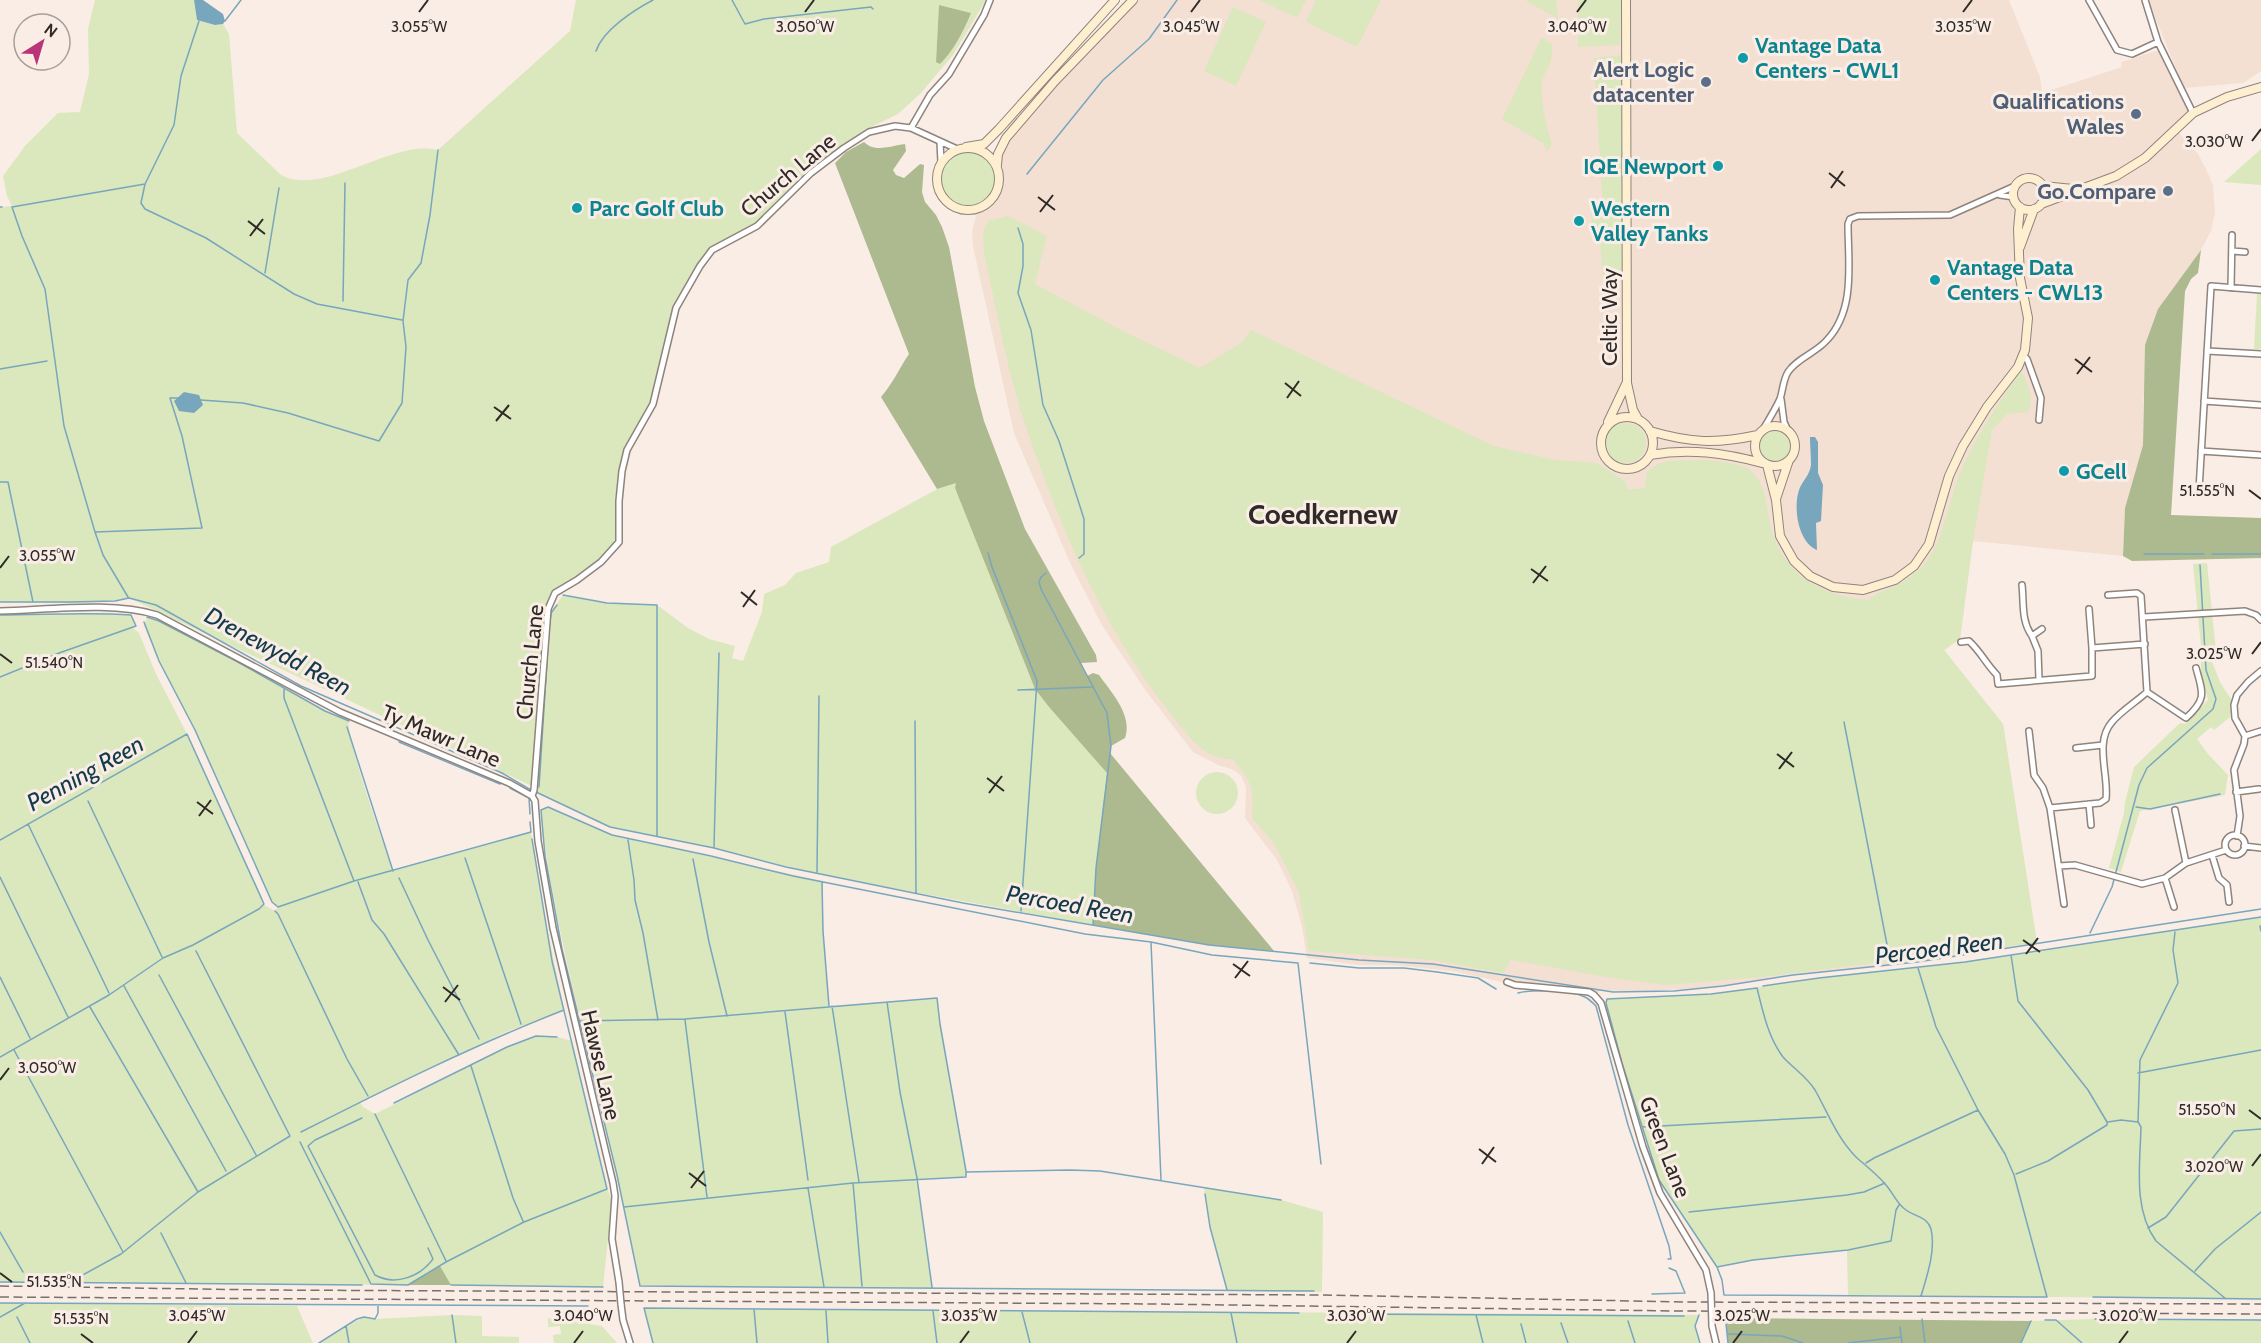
<svg xmlns="http://www.w3.org/2000/svg" width="2261" height="1343" font-family="Cabin,sans-serif">
<style>
.built{fill:#f3e0d3}
.green{fill:#dbe7bd;fill-rule:evenodd}
.forest{fill:#adb98f}
.water{fill:#78a6bd}
.lines{fill:none;stroke-linecap:round;stroke-linejoin:round}
.stream{stroke:#78a6bd;stroke-width:1.5}
.street-casing{stroke:#8f847d;stroke-width:8}
.secondary-casing{stroke:#8f847d;stroke-width:10}
.street{stroke:#fff;stroke-width:5}
.secondary{stroke:#feefd1;stroke-width:8}
.rail{stroke:#78706b;stroke-width:1.5;stroke-dasharray:9 4.5;stroke-linecap:butt}
.street-bridge-casing{stroke:#8f847d;stroke-width:8;stroke-linecap:butt}
.street-bridge{stroke:#fff;stroke-width:5}
.ticks{fill:none;stroke:#2f2a27;stroke-width:2}
.culture-dot{fill:#0f9aa8;stroke:#f9ede5;stroke-width:2}
.service-dot{fill:#5c6f8a;stroke:#f9ede5;stroke-width:2}
.labels{text-anchor:middle;dominant-baseline:central;stroke-width:6;stroke-linejoin:round;paint-order:stroke}
.culture-label{font-size:22px;font-weight:bold;fill:#0d838f;stroke:#f9ede5;text-anchor:start}
.service-label{font-size:22px;font-weight:bold;fill:#4e5e75;stroke:#f9ede5;text-anchor:end}
.street-label{font-size:22px;fill:#2f2a27;stroke:#f9ede5}
.water-label{font-size:24px;font-style:italic;fill:#133b4c;stroke:#f9ede5}
.district-label{font-size:28px;font-weight:bold;fill:#2f2a27;stroke:#f9ede5}
.ticks-label{font-size:15px;text-anchor:middle;fill:#2f2a27;stroke:#f9ede5;stroke-width:6;stroke-linejoin:round;paint-order:stroke}
</style>
<rect width="100%" height="100%" fill="#f9ede5"/>
<!-- built -->
<path class="built" d="M1133,0H2009L2040,77L2042,93L2122,67L2121,62L2162,49L2193,113L2176,129L2198,154L2206,169L2213,185L2215,213L2211,231L2201,250L2158,309L2143,400V445L2125,508L2123,556L1973,541L1960,639L1944,650L2003,724L2037,943L1917,962L1793,975L1723,986L1642,992L1601,990L1594,995L1501,982L1453,971L1394,965H1359L1307,958L1302,927L1292,891L1277,860L1245,818L1246,787L1241,776L1234,770L1218,765L1193,752L1146,691L1103,627L1071,565L1014,433L973,246L972,231L978,209L988,204L997,193L1000,183L997,165L1001,146Z
M2148,0H2261V71L2243,83L2184,88Z"/>
<!-- green -->
<path class="green" d="M95,0H194L197,20L215,25L223,24L229,34L237,133L281,175C323,198 393,138 438,150L570,31L576,0H986L953,55L920,94L898,114L867,129L811,173L757,226L712,250L676,308L653,404L640,424L622,471L619,542L601,562L555,593L548,609L534,787L129,598C87,606 42,602 0,602V207L12,206L7,196L3,176L25,146L58,113L80,112L89,74L88,29ZM939,5L971,13C964,30 954,56 936,61Z
M1259,0H1306L1297,18Z
M1316,0H1381L1357,47L1306,22Z
M1525,0H1556L1558,19Z
M1578,0H1621L1620,45L1578,47Z
M1233,7L1266,22L1236,86L1204,71Z
M1542,37L1552,44C1553,65 1548,64 1542,81C1539,92 1547,132 1552,143L1547,152L1543,143L1502,119Z
M1621,55L1623,270L1618,276L1603,278L1599,228H1592L1591,211L1603,210L1594,58Z
M2261,149V185L2224,182Z
M941 179a27 27 0 1 1 54 0a27 27 0 1 1-54 0Z
M1008,216L1047,236L1035,284L1127,333L1200,368L1241,343L1251,330L1494,446L1555,460L1597,463L1626,482L1627,490L1645,488L1647,472C1652,468 1657,464 1663,462C1680,458 1739,459 1752,471C1755,474 1758,479 1760,483C1768,496 1767,516 1772,531C1786,578 1823,596 1869,600C1877,592 1884,591 1893,587C1902,583 1915,573 1923,566C1943,544 1948,501 1960,473C1976,436 1998,404 2021,371C2029,384 2034,398 2028,412L2007,414L1992,430L1973,541L1960,639L1944,650L2003,724L2037,943L1762,977L1666,985L1605,977L1511,960L1503,973L1433,960L1309,951L1299,893L1274,843L1252,818C1254,785 1252,784 1233,759C1203,761 1185,732 1168,710C1102,626 1060,527 1026,427C1007,371 997,311 984,254L983,232L988,221Z
M2257,294H2261V349H2254Z
M1606 443a20 20 0 1 1 40 0a20 20 0 1 1-40 0Z
M1760 446a15 15 0 1 1 30 0a15 15 0 1 1-30 0Z
M957,482L955,488L1035,689L1049,707L1108,773L1096,868L1093,925L817,874L714,848L610,827L537,793L551,613L563,595L607,603L657,605L688,628L709,639L735,646L732,658L743,661L762,612L764,594L785,585L796,573L829,562L831,547L939,488Z
M2207,563L2216,652L2211,659L2220,682L2231,699L2230,717L2214,730L2211,727L2197,739L2208,754L2228,775L2225,795L2140,811L2121,872L2109,868L2124,813L2125,802L2134,767L2180,723L2185,724L2208,700L2201,671V646L2193,564Z
M94,613L131,615L136,626L132,627L139,633L156,674L187,734L263,900L264,905L275,911L278,907L272,902L195,730L159,661L144,626L147,617L159,621L236,661L325,711L349,721C345,737 385,848 393,871L531,832L541,898L564,1010L506,1032L360,1102L363,1107L375,1114L507,1047L536,1036L557,1037L572,1041L607,1189L612,1200L603,1287L451,1285L440,1266L408,1285L0,1282V615H48Z
M1196 793a21 21 0 1 1 42 0a21 21 0 1 1-42 0Z
M548,807L612,835L822,881L823,931L829,1006L937,998L940,1024L966,1172V1177L917,1179L932,1288L640,1286C632,1249 625,1212 617,1175C591,1054 555,937 541,815V810Z
M2261,917V1299L1848,1295L1847,1250L1753,1260L1717,1267L1659,1180L1622,1063L1606,1003L1607,999L1711,994L1819,978L1965,962Z
M1204,1187L1281,1200L1323,1212L1322,1292L1227,1291L1210,1227Z
M0,1303L297,1306L313,1343H0Z
M644,1308L1699,1315L1695,1326L1700,1343H653Z
M452,1315L482,1316V1336L519,1337V1343H319L364,1317L375,1319Z
M548,1318L602,1326L617,1343H554L553,1335L561,1334L560,1326L548,1327Z
M2095,1319L2261,1320V1343H2021L2031,1321Z"/>
<!-- forest -->
<path class="forest" d="M939,5L971,13C964,31 954,50 940,64L936,62Z
M864,142C875,153 890,146 905,144L906,151L893,170L896,175L904,178L920,164L924,165L922,192L925,202L936,215L942,227L949,247L975,387L984,421L1025,529L1096,655L1097,662L1081,663L1087,676L1093,673L1099,675C1111,692 1133,715 1125,738L1111,746L1110,753L1274,951L1209,945L1093,925L1096,868L1107,773L1049,707L1035,689L955,488L956,483L937,489L881,397C893,383 899,369 909,354L835,163L846,152Z
M2201,250L2198,273L2191,279L2185,291L2171,515L2261,518V558L2132,561L2123,556L2125,508L2143,445L2145,345L2158,309Z
M440,1266L451,1285H408Z
M1726,1318L2031,1321L2021,1343H1728Z"/>
<!-- water -->
<path class="water" d="M194,0H203L223,14L225,21L223,24L215,25L197,20Z
M184,392L199,395L203,405L194,413L179,411L174,401Z
M1810,437H1815L1818,442V473L1823,485L1821,521L1816,523L1817,550C1798,542 1793,508 1799,490C1802,481 1810,475 1811,465C1811,456 1810,446 1810,437Z"/>
<g class="lines">
<!-- stream -->
<path class="stream" d="M732,0L745,24L764,19L871,7L873,9
M199,21L181,76L174,125L145,184L141,203L145,209L206,238L294,294L317,304L402,320
M225,21L241,0
M596,51C603,30 634,10 653,0
M1027,174L1103,80L1149,39L1177,0
M0,207H2
M1018,228L1023,244V266L1018,293L1031,330L1043,405L1059,441L1084,519V554L1079,558
M265,273L279,188
M343,301L345,183
M0,369L47,361
M201,400L243,403L288,413L379,441L402,403L406,347L403,321L408,280L421,263L430,215L438,150
M0,482H8L33,602
M95,532L202,528L182,436L170,398H179
M988,553L992,567L1037,681L1021,911
M2144,554H2204
M2212,554H2261
M1046,573L1041,577L1039,582L1041,589L1107,713L1111,746L1096,868L1093,925
M563,595L607,603L657,605V836
M128,597L103,555L95,532L64,426L45,289L22,236L12,207L145,184
M0,602H70L115,601L129,598L156,605L301,686L502,773L531,790
M0,615C44,615 87,612 131,615L136,626L59,653L0,677
M147,617L159,621L236,661L325,711L349,721
M144,622L159,661L195,730L272,902L278,907L354,881L531,832L530,822
M284,689V698L354,881
M1018,690L1092,687
M915,721L916,893
M1844,722L1889,955
M347,727L393,871
M399,742L500,784
M539,787L549,629L551,613L557,605
M510,788L529,798L530,814
M536,792L610,827L714,848L786,867L963,903L1209,945L1359,960L1433,964L1613,992L1674,991L1723,986L1793,975L1917,962L2261,909
M88,801L162,957
M2136,807L2150,809L2220,794
M28,824L109,993
M0,840L187,734L264,904L259,909L193,945L163,958L109,995L0,1057
M628,840L634,880L635,900L643,933L658,1020
M714,847L719,653
M465,858L521,1024
M693,859L709,942L727,1016
M817,872L819,696
M0,877L68,1017
M399,878L428,940L479,1039
M358,882L372,920L384,934L459,1055
M822,882L823,931L829,1006
M275,911L278,914L347,1059L368,1096
M2260,926L2261,931
M2175,932L2173,950L2178,983L2140,1060L2138,1122L2141,1127C2140,1165 2133,1209 2156,1241L2226,1299
M2090,933L2112,887L2139,785L2147,768L2213,709L2216,699L2206,670L2200,565
M1151,942L1161,1180
M2011,955L2018,1001L2088,1090L2107,1122V1125L2048,1161L2016,1174
M1310,963L1359,968H1404L1437,972L1478,978L1496,989
M1918,968L1936,1027L1978,1110L2005,1154L2014,1175L2047,1297L1724,1295L1722,1280L1717,1267L1659,1180L1622,1063L1606,1003L1607,999L1711,994L1757,988C1763,1012 1768,1037 1783,1057C1793,1068 1807,1077 1815,1090C1828,1113 1837,1138 1856,1157C1866,1166 1877,1174 1886,1185C1893,1193 1897,1204 1906,1210C1915,1217 1927,1216 1931,1229C1936,1250 1927,1276 1921,1296
M159,975L256,1155
M0,977L30,1038
M124,986L226,1171
M1763,986L1819,978L1965,962L2261,917
M1518,993C1535,989 1569,990 1585,997C1589,999 1593,1003 1596,1006L1628,1125L1669,1246L1671,1259H1668
M887,1002L900,1092L917,1178L932,1287
M832,1006L859,1182
M90,1007L198,1192
M785,1012L808,1180
M685,1020L707,1197
M579,1021L685,1019L937,998L940,1024L966,1171
M14,1050L123,1252
M471,1066L513,1198L523,1221
M2138,1073L2261,1050
M394,1103L507,1047L536,1036L557,1037
M375,1114L446,1261
M362,1118L315,1140L308,1146L375,1275C395,1286 420,1277 433,1259L428,1248
M2108,1122L2121,1120L2138,1122
M1642,1127L1826,1117
M301,1132C388,1088 474,1045 564,1010
M300,1142L371,1284L408,1285L446,1262L524,1222L607,1189L552,961L532,839
M1866,1163L1874,1158L1978,1110
M853,1183L862,1286
M808,1188L824,1287
M1205,1194L1210,1227L1227,1290
M624,1207L853,1183L966,1177V1172L1070,1170L1100,1171L1281,1200
M1689,1212L1847,1195L1864,1192L1885,1183
M2148,1228L2166,1217L2234,1131L2261,1129
M0,1232L23,1272
M161,1233L186,1283
M1717,1267L1753,1260L1848,1250L1891,1241L1896,1210L1899,1205
M2195,1271L2215,1249L2261,1212
M0,1282L362,1285
M70,1282L121,1254L198,1192L290,1136L196,951
M451,1285L603,1287
M1314,1291L640,1286L617,1175L562,949L545,856L541,810L548,807L612,835L711,856L793,876L1085,934L1151,942L1212,955L1298,963L1321,1164
M1652,1294L1685,1293L1676,1271L1669,1268
M2093,1297L2261,1299
M0,1303L588,1306
M754,1309L757,1343
M826,1311L828,1343
M933,1311L937,1343
M1022,1312L1030,1343
M1231,1313L1237,1343
M1339,1314L1684,1316
M1725,1314L1728,1343
M452,1315L456,1343
M1476,1315L1483,1343
M1699,1315L1695,1326L1700,1343
M0,1317L25,1303
M17,1317L30,1343
M1922,1319L1925,1343
M2095,1319L2261,1320
M2045,1320H2056L2082,1343
M1628,1321L1635,1343
M1561,1323L1568,1343
M1521,1324L1526,1343
M346,1326L349,1343
M1900,1327L1902,1343
M1728,1334L1782,1336L1803,1343
M319,1343L357,1319L364,1317L375,1319L378,1313V1306
M653,1343L644,1308L1299,1313
M1848,1343L1901,1337
M2021,1343L2031,1321"/>
<!-- street casing -->
<g class="street-casing">
<path id="street" d="M2089,0L2117,50L2132,54L2158,42
M2145,0L2158,42L2193,113
M911,128L930,95L949,74L984,15L990,0
M940,142L941,162
M2000,195L2014,197
M2232,251L2245,252
M2231,288L2232,235
M2207,351L2261,354
M2023,355L2027,359L2041,398L2039,420
M1781,399L1784,422L1789,433
M2204,401L2261,405
M1762,431C1768,421 1775,410 1780,399C1783,390 1783,380 1788,372C1797,358 1816,353 1827,340C1856,309 1848,263 1848,224L1850,219L1858,216L1950,215L2015,186
M2201,451L2261,455
M2199,490L2211,286L2261,290
M2022,585C2024,603 2021,621 2032,636
M2089,609L2092,648
M0,611C48,610 112,601 157,615L340,712L509,783L532,796
M2144,617L2245,611L2256,615L2261,620
M1961,642L1969,641C1981,652 1986,664 1997,675L1998,684L2092,676V648L2145,644
M2039,680L2038,651L2032,636L2042,629
M2147,692L2186,718C2207,699 2203,693 2196,668
M2029,731L2034,775L2043,788L2050,808L2064,904
M2245,736L2261,731
M2076,748L2103,745
M2236,792L2259,789
M532,796L534,790L548,609L555,593L577,580L601,562L619,542V501L622,471L627,450L653,404L676,308L700,266L712,250L757,226L811,173L844,148L869,132L895,126L911,128L957,149
M532,796L535,801L538,841L553,928L613,1183L615,1196L612,1239L619,1282
M2089,804L2091,825
M2050,808L2100,803L2106,799C2109,775 2094,742 2112,722C2121,711 2136,702 2147,692L2141,596L2137,593L2108,595
M2175,810L2186,863
M2225 845a10 10 0 1 1 20 0a10 10 0 1 1-20 0Z
M2237,836L2240,816L2234,770L2244,744L2245,736L2235,718L2234,705L2237,695L2248,682L2261,671
M2244,846L2261,848
M2212,855L2219,878L2227,885L2229,902
M2059,866L2075,865L2142,884L2165,878L2186,863L2226,850
M2165,878L2174,907
M1507,982L1515,985L1589,992L1594,995L1601,1003L1643,1147L1660,1193L1706,1270L1711,1293
M621,1304L623,1320L630,1343
M1712,1326L1716,1343"/>
</g>
<!-- secondary casing -->
<g class="secondary-casing">
<path id="secondary" d="M1626,0L1627,383L1633,410L1638,419
M966,147L984,144L999,129L1115,0
M937 179a31 31 0 1 1 62 0a31 31 0 1 1-62 0Z
M997,165L998,154L1006,138L1055,81L1133,0
M2013 194a16 16 0 1 1 32 0a16 16 0 1 1-32 0Z
M2043,186L2073,189
M2041,204L2116,176L2145,158L2193,113L2227,97L2261,87
M2020,247L2034,209
M1601 443a26 26 0 1 1 52 0a26 26 0 1 1-52 0Z
M1608,422L1626,384
M1755 446a20 20 0 1 1 40 0a20 20 0 1 1-40 0Z
M1650,431C1691,443 1716,444 1758,435
M1650,455C1689,448 1725,453 1762,463
M1767,465L1776,500L1780,536L1794,561L1810,576L1833,587L1863,590L1895,580L1914,566L1929,544L1949,476L1963,446L1987,407L2018,367L2025,350L2028,318L2020,278L2018,229L2020,207
M1776,499L1789,460"/>
</g>
<!-- street -->
<use href="#street" class="street"/>
<!-- secondary -->
<use href="#secondary" class="secondary"/>
<!-- rail -->
<path class="rail" d="M0,1286L264,1290L1323,1295L1687,1302L2261,1304
M0,1297L1156,1304L1677,1311L2261,1314"/>
<!-- street-bridge casing -->
<g class="street-bridge-casing">
<path id="street-bridge" d="M619,1282L621,1304
M1711,1293L1712,1326"/>
</g>
<!-- street-bridge -->
<use href="#street-bridge" class="street-bridge"/>
</g>
<!-- ticks -->
<path class="ticks" d="M419,12L428,0M805,12L814,0M1191,12L1200,0M1577,12L1586,0M1963,12L1972,0M2252,141L2261,129M1829,173L1845,186M1831,188L1843,171M1038,197L1055,210M1040,212L1053,195M248,221L265,234M250,236L263,219M2075,359L2092,372M2077,374L2090,357M1285,383L1301,396M1287,398L1299,381M494,407L511,419M496,421L509,405M2249,490L2261,499M0,568L9,556M1531,569L1548,581M1533,583L1546,566M741,592L757,605M743,607L755,590M0,654L12,663M2252,654L2261,642M1777,754L1794,767M1779,769L1792,752M987,778L1004,791M989,793L1002,776M197,802L213,814M199,816L211,800M2023,940L2040,952M2026,954L2038,938M1233,964L1250,976M1235,978L1248,961M443,987L460,1000M445,1002L458,985M0,1080L9,1068M2249,1110L2261,1119M1479,1149L1496,1162M1482,1164L1494,1147M2252,1166L2261,1154M689,1173L706,1186M691,1188L704,1171M0,1273L12,1282M81,1334L93,1343M188,1343L197,1331M574,1343L583,1331M960,1343L969,1331M1347,1343L1356,1331M1733,1343L1742,1331M2119,1343L2128,1331"/>
<!-- markers -->
<g class="culture-dot">
<circle cx="1743" cy="58" r="6"/>
<circle cx="1718" cy="166" r="6"/>
<circle cx="577" cy="208" r="6"/>
<circle cx="1579" cy="221" r="6"/>
<circle cx="1935" cy="280" r="6"/>
<circle cx="2064" cy="471" r="6"/>
</g>
<g class="service-dot">
<circle cx="1706" cy="82" r="6"/>
<circle cx="2136" cy="114" r="6"/>
<circle cx="2168" cy="191" r="6"/>
</g>
<g class="labels">
<!-- culture labels -->
<g class="culture-label">
<text x="1755" y="45">Vantage Data<tspan x="1755" dy="25">Centers - CWL1</tspan></text>
<text x="1706" y="166" text-anchor="end">IQE Newport</text>
<text x="589" y="208">Parc Golf Club</text>
<text x="1591" y="208">Western<tspan x="1591" dy="25">Valley Tanks</tspan></text>
<text x="1947" y="267">Vantage Data<tspan x="1947" dy="25">Centers - CWL13</tspan></text>
<text x="2076" y="471">GCell</text>
</g>
<!-- service labels -->
<g class="service-label">
<text x="1694" y="69">Alert Logic<tspan x="1694" dy="25">datacenter</tspan></text>
<text x="2124" y="101">Qualifications<tspan x="2124" dy="25">Wales</tspan></text>
<text x="2156" y="191">Go.Compare</text>
</g>
<!-- street labels -->
<g class="street-label">
<text transform="translate(788 175) rotate(-40)">Church Lane</text>
<text transform="translate(1609 317) rotate(-90)">Celtic Way</text>
<text transform="translate(530 662) rotate(-84)">Church Lane</text>
<text transform="translate(441 736) rotate(23)">Ty Mawr Lane</text>
<text transform="translate(601 1065) rotate(77)">Hawse Lane</text>
<text transform="translate(1665 1147) rotate(69)">Green Lane</text>
</g>
<!-- water labels -->
<g class="water-label">
<text transform="translate(278 651) rotate(28)">Drenewydd Reen</text>
<text transform="translate(85 773) rotate(-29)">Penning Reen</text>
<text transform="translate(1070 904) rotate(10)">Percoed Reen</text>
<text transform="translate(1939 948) rotate(-7)">Percoed Reen</text>
</g>
<!-- district labels -->
<g class="district-label">
<text x="1323" y="514">Coedkernew</text>
</g>
</g>
<g class="ticks-label">
<text x="419" y="32">3.055°W</text>
<text x="805" y="32">3.050°W</text>
<text x="1191" y="32">3.045°W</text>
<text x="1577" y="32">3.040°W</text>
<text x="1963" y="32">3.035°W</text>
<text x="2214" y="147">3.030°W</text>
<text x="2207" y="496">51.555°N</text>
<text x="47" y="561">3.055°W</text>
<text x="2214" y="659">3.025°W</text>
<text x="54" y="668">51.540°N</text>
<text x="47" y="1073">3.050°W</text>
<text x="2207" y="1115">51.550°N</text>
<text x="2214" y="1172">3.020°W</text>
<text x="54" y="1287">51.535°N</text>
<text x="197" y="1321">3.045°W</text>
<text x="583" y="1321">3.040°W</text>
<text x="969" y="1321">3.035°W</text>
<text x="1356" y="1321">3.030°W</text>
<text x="1742" y="1321">3.025°W</text>
<text x="2128" y="1321">3.020°W</text>
<text x="81" y="1324">51.535°N</text>
</g>
<!-- north arrow -->
<g transform="translate(42 42) rotate(37)"><circle r="28" fill="#f9ede5" stroke="#a89f99" stroke-width="1.5"/>
<path d="M0-4.5L10 22L0 15L-10 22Z" fill="#b93479"/>
<text y="-9" font-size="16" font-weight="bold" text-anchor="middle" fill="#2f2a27">N</text>
</g>
</svg>
